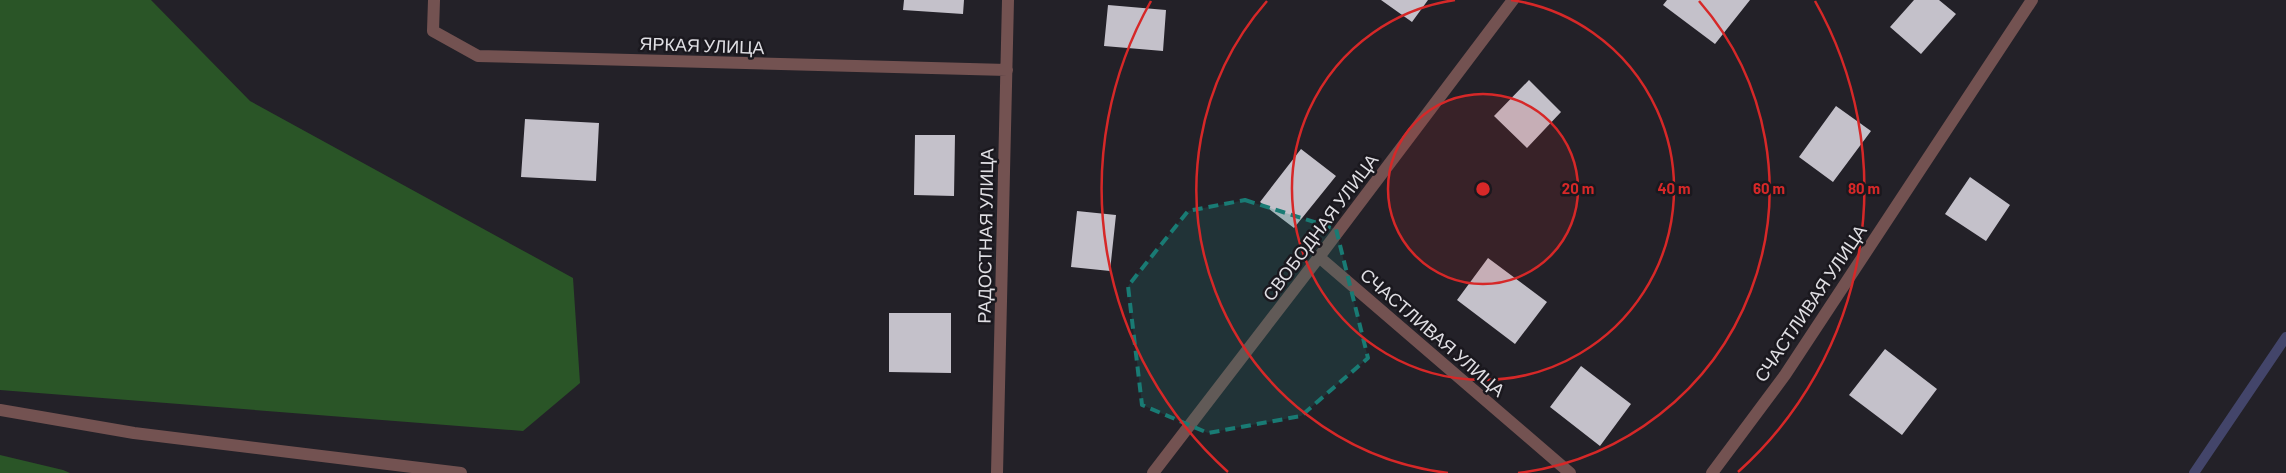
<svg xmlns="http://www.w3.org/2000/svg" width="2286" height="473" font-family="Barlow,sans-serif">
<style>
.green{fill:#2a5527}
.lines{fill:none;stroke-linecap:round;stroke-linejoin:round}
.stream{stroke:#43456a;stroke-width:10}
.building{fill:#c4c1ca}
.street{stroke:#735251;stroke-width:12}
.marked{fill:#197b74;fill-opacity:0.2;stroke:#197b74;stroke-width:4;stroke-dasharray:10 6;stroke-linejoin:round}
.ring{fill:none;stroke:#d62828;stroke-width:2.5}
.labels{text-anchor:middle;dominant-baseline:central;stroke-width:5;stroke-linejoin:round;paint-order:stroke}
.street-label{font-size:18px;fill:#e0dfe4;stroke:#1a181e}
.centre{fill:#d62828;stroke:#1a181e;stroke-width:2.5}
.ring-label{font-size:15px;text-anchor:middle;font-weight:bold;fill:#d62828;stroke:#1a181e;stroke-width:5;stroke-linejoin:round;paint-order:stroke}
</style>
<rect width="100%" height="100%" fill="#232128"/>
<!-- green -->
<path class="green" d="M0,0H151L250,101L573,278L580,383L523,431L0,390Z
M0,455L63,470L70,473H0Z"/>
<g class="lines">
<!-- stream -->
<path class="stream" d="M2194,473L2286,337"/>
</g>
<!-- building -->
<path class="building" d="M904,0H964L963,14L903,10Z
M1381,0H1428L1412,22Z
M1667,0H1750L1715,44L1663,5Z
M1914,0H1939L1956,14L1921,54L1890,27Z
M1108,5L1166,10L1163,51L1104,46Z
M1529,80L1561,112L1527,148L1494,116Z
M1836,106L1871,131L1833,182L1799,157Z
M525,119L599,123L596,181L521,177Z
M915,135H955L954,196L914,195Z
M1301,149L1336,176L1294,228L1260,202Z
M1970,177L2010,205L1986,241L1945,214Z
M1077,211L1116,215L1110,271L1071,267Z
M1488,258L1547,302L1515,344L1457,300Z
M889,313H951V373L889,372Z
M1885,349L1937,389L1902,435L1849,395Z
M1581,366L1631,404L1600,446L1550,407Z"/>
<g class="lines">
<!-- street -->
<path class="street" d="M434,0L433,31L478,56L1007,70
M1319,257L1570,473
M0,410L134,433L461,473
M997,473L1008,0
M1153,473L1319,257L1513,0
M1712,473L1785,375L2032,0"/>
</g>
<!-- marked area -->
<path class="marked" d="M1245,200L1336,229L1368,358L1301,416L1208,433L1142,405L1128,286L1188,211Z"/>
<!-- distance rings -->
<circle cx="1483" cy="189" r="95" fill="#d62828" fill-opacity=".12"/>
<g class="ring">
<circle cx="1483" cy="189" r="95"/>
<path d="M1511 0A191 191 0 1 1 1455 0"/>
<path d="M1448 473A286 286 0 0 1 1267 1M1699 1A286 286 0 0 1 1518 473"/>
<path d="M1228 472A381 381 0 0 1 1151 1M1815 1A381 381 0 0 1 1738 472"/>
</g>
<g class="labels">
<!-- street labels -->
<g class="street-label">
<text transform="translate(702 45) rotate(2)">ЯРКАЯ УЛИЦА</text>
<text transform="translate(1320 227) rotate(-53)">СВОБОДНАЯ УЛИЦА</text>
<text transform="translate(985 236) rotate(-89)">РАДОСТНАЯ УЛИЦА</text>
<text transform="translate(1810 303) rotate(-56)">СЧАСТЛИВАЯ УЛИЦА</text>
<text transform="translate(1433 332) rotate(41)">СЧАСТЛИВАЯ УЛИЦА</text>
</g>
</g>
<circle cx="1483" cy="189" r="8" class="centre"/>
<g class="ring-label">
<text x="1578" y="194">20 m</text>
<text x="1674" y="194">40 m</text>
<text x="1769" y="194">60 m</text>
<text x="1864" y="194">80 m</text>
</g>
</svg>
